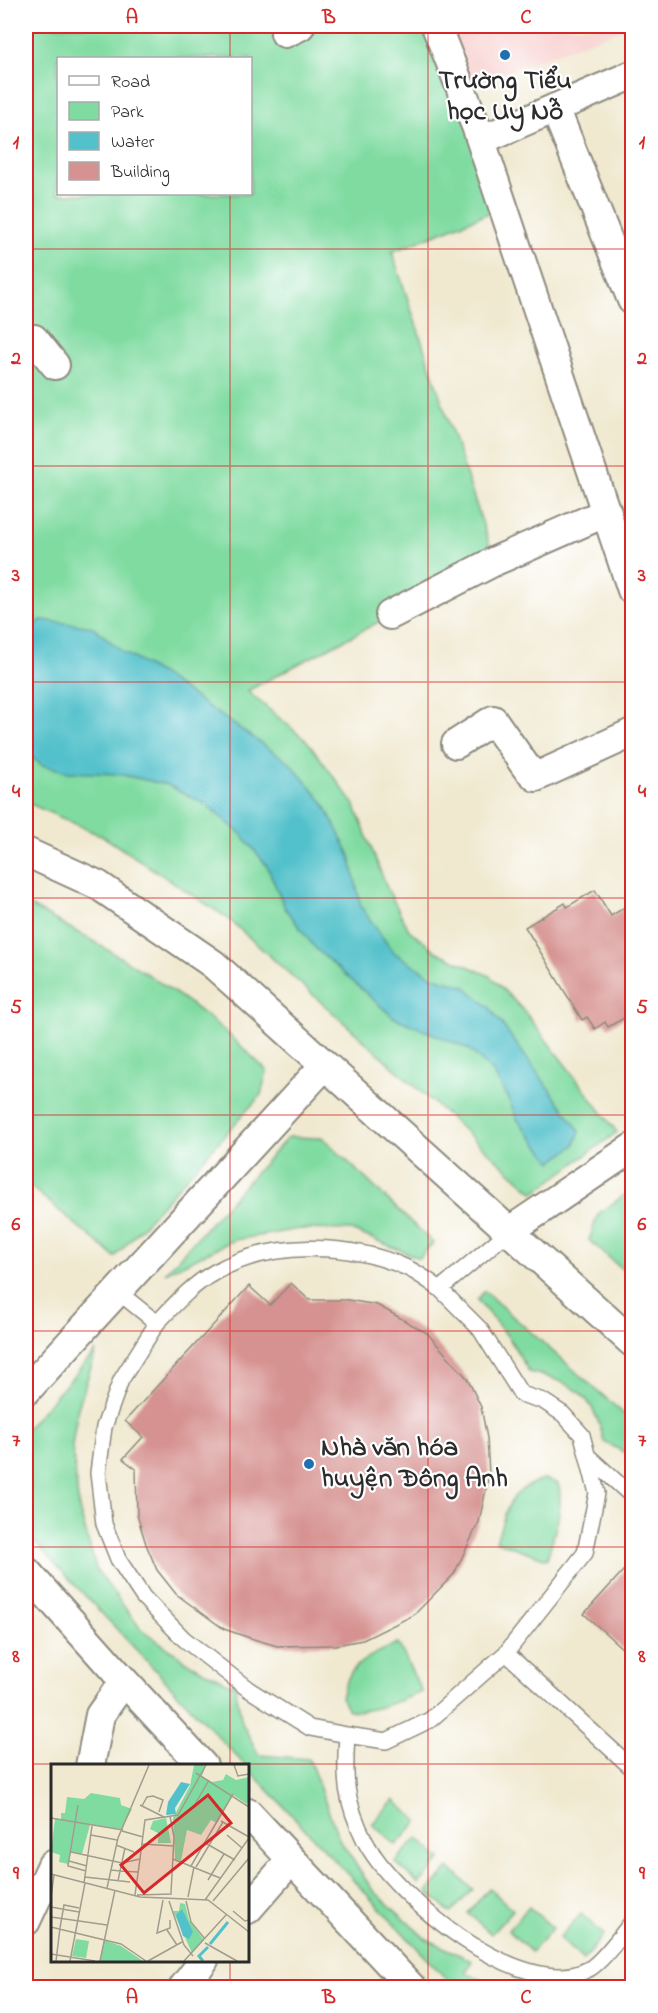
<svg xmlns="http://www.w3.org/2000/svg" width="658" height="2013" font-family="'Indie Flower',sans-serif">
<style>
.built{fill:#f7d0cf}
.green{fill:#80dba1;stroke:#568366;stroke-width:1.5;fill-rule:evenodd}
.water{fill:#53c1cb;stroke:#3f767b;stroke-width:1.5}
.building{fill:#d59290}
.lines{fill:none;stroke-linecap:round;stroke-linejoin:round}
.service-casing{stroke:#8e8a7e;stroke-width:18}
.minor-casing{stroke:#8e8a7e;stroke-width:32}
.service{stroke:#fff;stroke-width:15}
.minor{stroke:#fff;stroke-width:28}
.grid{fill:none;stroke:#d62828;stroke-width:1.5;stroke-opacity:0.55}
.poi-dot{fill:#1f6fb2;stroke:#fff;stroke-width:2}
.labels{text-anchor:middle;dominant-baseline:central;stroke-width:4.5;stroke-linejoin:round;paint-order:stroke}
.poi-label{font-size:27px;font-weight:bold;fill:#2b2b2b;stroke:#fff}
.inset-river{fill:none;stroke:#53c1cb;stroke-width:3}
.inset-road{fill:none;stroke:#a19d8e;stroke-width:1.5}
.view{fill:#d62828;fill-opacity:0.15;stroke:#d62828;stroke-width:3}
.inset-edge{fill:none;stroke:#2b2b2b;stroke-width:3}
.neatline{fill:none;stroke:#d62828;stroke-width:2}
.grid-label{font-size:20px;text-anchor:middle;font-weight:bold;fill:#d62828}
</style>
<rect width="100%" height="100%" fill="#fff"/>
<filter id="ink" filterUnits="userSpaceOnUse"><feTurbulence type="fractalNoise" baseFrequency=".0167" numOctaves="2"/><feDisplacementMap in="SourceGraphic" scale="12" xChannelSelector="R" yChannelSelector="G"/><feConvolveMatrix kernelMatrix="1 2 1 2 8 2 1 2 1" color-interpolation-filters="sRGB"/></filter>
<filter id="wash" filterUnits="userSpaceOnUse"><feTurbulence type="fractalNoise" baseFrequency=".008" numOctaves="4" result="noise"/><feDisplacementMap in="SourceGraphic" scale="24" xChannelSelector="R" yChannelSelector="G"/><feGaussianBlur stdDeviation="1.35" result="paint"/><feColorMatrix in="noise" values="0 0 0 0 0 0 0 0 0 0 0 0 0 0 0 0 0 1.4 0 .05"/><feComposite in="paint" operator="in"/></filter>
<g filter="url(#wash)">
<rect width="100%" height="100%" fill="#f0e9d0"/>
<!-- built -->
<path class="built" d="M447,26H632L471,84Z"/>
<!-- green -->
<path class="green" d="M26,26H434L503,207L392,252L495,561L247,691L308,742L354,804L387,888L409,930L437,952L490,976L524,1011L617,1132L534,1193L226,917L104,837L26,802ZM58,58H250V194H58Z
M26,904C91,939 155,975 213,1021C232,1036 249,1054 267,1071L261,1095L115,1257L26,1183Z
M288,1137L323,1138L433,1243L419,1258L351,1230L299,1229L234,1240L165,1273Z
M632,1190V1278L589,1240L598,1214Z
M484,1291L632,1421V1456L604,1442C594,1394 575,1383 529,1372L509,1338L477,1300Z
M96,1351L78,1408L72,1445L79,1509L97,1571L141,1629L192,1665L235,1686L242,1723L259,1755L309,1759L339,1839L372,1889L425,1938L472,1961L465,1973L500,1987H454L26,1533V1429Z
M544,1479L558,1483C565,1507 553,1536 547,1559L496,1541C508,1507 507,1491 544,1479Z
M398,1643L422,1692C399,1700 372,1714 348,1710L341,1697C350,1661 367,1658 398,1643Z
M394,1800L418,1821L396,1845L372,1824Z
M417,1838L441,1859L419,1884L395,1862Z
M449,1868L473,1889L451,1913L427,1892Z
M489,1888L513,1910L491,1934L468,1913Z
M529,1907L553,1928L531,1952L508,1930Z
M581,1914L604,1935L583,1960L559,1938Z"/>
<!-- water -->
<path class="water" d="M42,620L93,627L123,652L159,673L290,763L323,802L350,856L361,907L393,952L431,976L464,986L490,1008L580,1131L574,1146L552,1162L517,1119L508,1097L493,1072L469,1049L393,1017L315,948L285,908L267,866L242,835L208,806L168,785L118,774L68,772L42,765L26,753V629Z"/>
<g id="blocks">
<!-- building -->
<path class="building" d="M595,890L611,916L633,902V1013L608,1027L605,1022L595,1029L587,1017L582,1020L525,927L565,903L567,907Z
M291,1283L309,1300H348L377,1305L427,1333L467,1378L481,1407L487,1438L489,1475L479,1522L454,1574L414,1615L363,1640L335,1645L277,1646L250,1638L224,1629L176,1594L157,1570L146,1544L137,1515L136,1469L123,1459L143,1437L125,1421L249,1286L270,1305Z
M633,1560V1658L584,1614Z"/>
</g>
</g>
<g filter="url(#ink)">
<use href="#blocks" fill-opacity="0" stroke="#8e8a7e" stroke-width="1.5"/>
<g class="lines">
<!-- service casing -->
<g class="service-casing">
<path id="service" d="M117,1291L157,1323C174,1305 193,1284 215,1272C270,1241 348,1242 405,1267C417,1272 429,1281 440,1289
M157,1323L121,1380L104,1427L98,1473L104,1524L118,1559L143,1597L184,1639L248,1689L310,1728L347,1735L386,1741L430,1720L506,1653L585,1553L597,1493L582,1435L563,1414L543,1401L521,1394L480,1329L440,1289L508,1232
M590,1458L632,1496
M506,1653L632,1768
M347,1735C344,1779 345,1801 365,1841C394,1897 524,2004 589,1969C602,1962 622,1934 632,1922"/>
</g>
<!-- minor casing -->
<g class="minor-casing">
<path id="minor" d="M436,26L476,126L632,590
M285,33L300,26
M555,108L632,300
M481,140L632,75
M26,339H34L55,365
M390,615L495,561L607,512
M456,744L493,720L526,767L536,777L632,733
M26,852L98,885L213,964L632,1342
M508,1232L632,1148
M26,1391L324,1066
M26,1571L124,1681
M90,1766L100,1715L124,1681L203,1766
M248,1813L412,1988
M248,1909L291,1860
M26,1921L52,1865
M183,1988L204,1960"/>
</g>
<!-- service -->
<use href="#service" class="service"/>
<!-- minor -->
<use href="#minor" class="minor"/>
</g>
</g>
<!-- grid -->
<path class="grid" d="M230,26V58M428,26V1988M230,194V1766M26,249H632M26,466H632M26,682H632M26,898H632M26,1115H632M26,1331H632M26,1547H632M26,1764H632M230,1960V1988"/>
<!-- markers -->
<g class="poi-dot">
<circle cx="505" cy="55" r="6"/>
<circle cx="309" cy="1464" r="6"/>
</g>
<g class="labels">
<!-- poi labels -->
<g class="poi-label">
<text x="505" y="81">Trường Tiểu<tspan x="505" dy="31">học Uy Nỗ</tspan></text>
<text x="321" y="1448" text-anchor="start">Nhà văn hóa<tspan x="321" dy="31">huyện Đông Anh</tspan></text>
</g>
</g>
<!-- overview -->
<g transform="translate(51 1764)">
<rect width="198" height="198" fill="#f0e9d0"/>
<path d="M143,1H155L151,12L161,18L172,16L175,10L185,16L198,13V37L196,40L182,31L166,59L160,56L150,71L136,66L130,97L124,95L122,54L139,22ZM40,29L69,34L70,41L81,45L71,65L39,61L31,90L20,88L17,100L8,98L9,91L0,88L4,55H10V49H14L16,33L33,35ZM115,54L120,79H107V69L99,65L102,57ZM129,139L134,140L138,156L153,176L141,189L122,147H128ZM25,175L38,177L35,194L21,192ZM53,176L70,182L92,197H49Z" fill="#80dba1"/>
<path d="M130,18L139,20L124,44L125,50L115,51L117,38ZM131,145L142,168L138,175L132,172L125,151Z" fill="#53c1cb"/>
<path class="inset-river" d="M159,180L177,158M152,197L148,192L157,183"/>
<path class="inset-road" d="M183,1L187,12L198,10M145,9L198,43M27,41L17,102L35,107M89,41L113,53M91,42L96,33L102,32L112,36L108,48M143,42L158,16M119,52L123,73L120,129M0,54L72,66M170,57L198,73M71,67L92,73M40,71L66,76M176,71L191,84M91,80L122,82M156,80L184,96M65,81L83,88M20,88L71,99L89,95L84,131M89,95L94,56L127,51L155,1M122,95L169,114M18,97L36,102M140,102L182,30M145,103L172,58M60,106L69,107L74,84M0,110L89,133L157,136L198,168M34,113L79,118M157,116L173,90M67,117L69,107L87,108M33,119L41,62M56,124L67,74L98,1M86,131L121,130M0,133L3,111M137,133L143,103M112,136L106,169L119,164V156M154,136L198,74M118,137L133,181L142,192M135,137L140,158L154,175M162,137L198,94M0,143L28,148M182,147L194,157L198,156M0,153L56,161M0,163L70,180L95,197M9,164L13,141L28,144M116,166L126,181M154,179L186,197M0,190L44,197M5,197L9,164M19,197L34,119M49,197L64,126M97,197L131,178M133,197L175,151"/>
<path class="view" d="M157,31L180,59L93,129L70,101Z"/>
<rect width="198" height="198" class="inset-edge"/>
</g>
<!-- margin -->
<rect width="658" height="2013" fill="none" stroke="#fff" stroke-width="66"/>
<!-- legend -->
<rect x="57" y="57" width="195" height="138" fill="#ffffff" stroke="#aaaaaa" stroke-width="1.5"/>
<rect x="69" y="76" width="30" height="9" fill="#ffffff" stroke="#aaaaaa" stroke-width="1.5"/>
<text x="111" y="87" font-size="18" fill="#2b2b2b">Road</text>
<rect x="69" y="102" width="30" height="18" fill="#80dba1" stroke="#aaaaaa" stroke-width="1.5"/>
<text x="111" y="117" font-size="18" fill="#2b2b2b">Park</text>
<rect x="69" y="132" width="30" height="18" fill="#53c1cb" stroke="#aaaaaa" stroke-width="1.5"/>
<text x="111" y="147" font-size="18" fill="#2b2b2b">Water</text>
<rect x="69" y="162" width="30" height="18" fill="#d59290" stroke="#aaaaaa" stroke-width="1.5"/>
<text x="111" y="177" font-size="18" fill="#2b2b2b">Building</text>
<rect x="33" y="33" width="592" height="1947" class="neatline"/>
<g class="grid-label">
<text x="132" y="23">A</text>
<text x="329" y="23">B</text>
<text x="526" y="23">C</text>
<text x="16" y="148">1</text>
<text x="642" y="148">1</text>
<text x="16" y="364">2</text>
<text x="642" y="364">2</text>
<text x="16" y="581">3</text>
<text x="642" y="581">3</text>
<text x="16" y="797">4</text>
<text x="642" y="797">4</text>
<text x="16" y="1013">5</text>
<text x="642" y="1013">5</text>
<text x="16" y="1230">6</text>
<text x="642" y="1230">6</text>
<text x="16" y="1446">7</text>
<text x="642" y="1446">7</text>
<text x="16" y="1662">8</text>
<text x="642" y="1662">8</text>
<text x="16" y="1879">9</text>
<text x="642" y="1879">9</text>
<text x="132" y="2003">A</text>
<text x="329" y="2003">B</text>
<text x="526" y="2003">C</text>
</g>
</svg>
